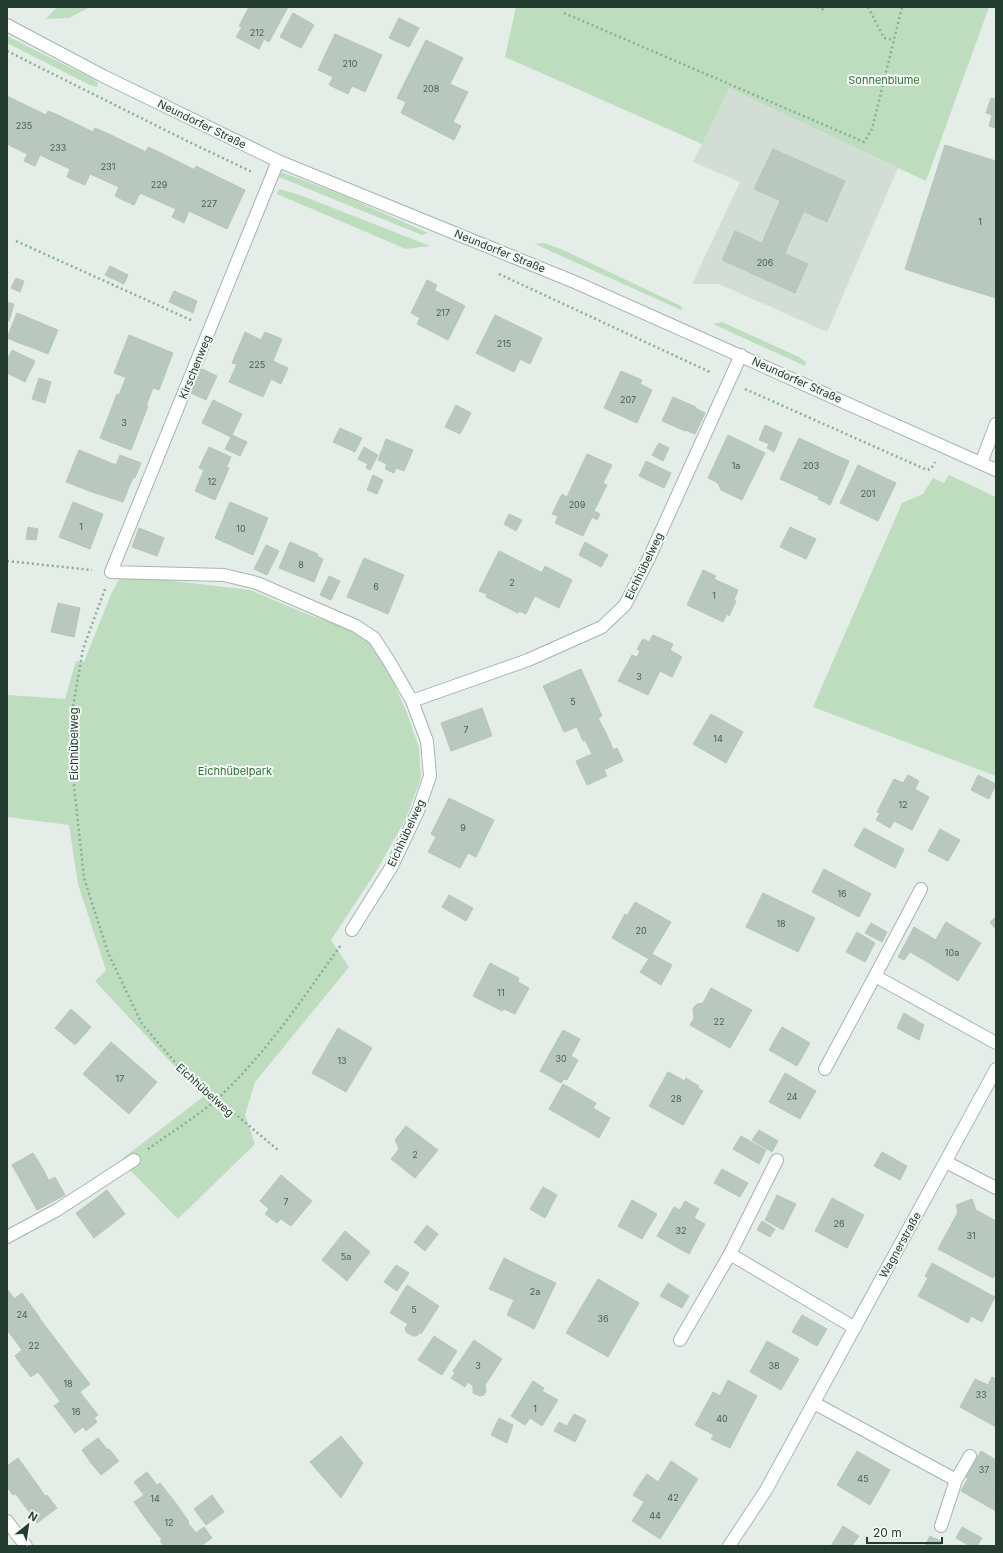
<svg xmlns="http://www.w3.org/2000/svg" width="1003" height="1553" font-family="Inter,sans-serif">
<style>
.built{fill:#d2ddd5}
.green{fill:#bdddbe}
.building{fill:#b9c8bf;stroke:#b6c6bc}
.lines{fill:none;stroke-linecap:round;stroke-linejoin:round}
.minor-casing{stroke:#a6b5ad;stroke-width:14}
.path{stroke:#85b098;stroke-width:2.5;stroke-dasharray:2 3;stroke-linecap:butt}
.minor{stroke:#fff;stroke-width:12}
.labels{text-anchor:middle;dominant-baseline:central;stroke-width:4;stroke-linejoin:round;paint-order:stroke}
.number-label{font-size:9px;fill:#486054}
.park-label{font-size:11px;fill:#2e7439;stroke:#f4f9f6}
.street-label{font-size:11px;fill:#233e31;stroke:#f4f9f6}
</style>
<rect width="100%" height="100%" fill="#e4ede7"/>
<!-- built -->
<path class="built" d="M729,88L898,168L827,332L719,284H692L740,182L693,162Z"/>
<!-- green -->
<path class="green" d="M57,7H90L69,18L46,19Z
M516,7H989L926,181L729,88L702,144L505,57Z
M7,36L93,79L98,83L97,87L90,85L7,43Z
M281,172L345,196L428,233L422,235L279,177Z
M279,189L300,195L430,246L406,249L277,194Z
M544,243L563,250L681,306L683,311L535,244Z
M722,322L799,357L806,362L805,366L713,324Z
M949,475L996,497V776L813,707L902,503L923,494L933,478L944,483Z
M120,578L157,579L250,590L309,615L352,629L373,644L386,666L407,713L419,748L421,778L406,818L377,870L331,940L349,967L255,1082L245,1115L255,1144L178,1219L130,1170L123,1158L203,1097L95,981L106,970L78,884L69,825L7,817V695L65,699L76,661L84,662L112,592Z"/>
<!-- building -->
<path class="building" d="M249,7H288L269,42L264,39L259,49L236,37L242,27L239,26Z
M293,13L314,25L301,48L280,37Z
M399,18L419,28L409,47L389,38Z
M335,34L382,55L365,92L352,86L348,94L329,85L333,77L318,70Z
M426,40L463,58L450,84L468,92L453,122L461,126L454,140L401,113L406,102L397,98Z
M7,96L46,115L27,154L7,144Z
M991,98L996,99V128L989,126L992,115L986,113Z
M48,111L58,115L46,141L36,136Z
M58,115L93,132L71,179L67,177L70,169L40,155L35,166L24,161L36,136L46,141Z
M95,128L109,134L97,159L83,152Z
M109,134L146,152L123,200L115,196L119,187L90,174L85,185L71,179L83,152L97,159Z
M945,145L983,157L944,282L905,269Z
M148,147L159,152L147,178L136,173Z
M773,149L845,181L827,222L754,189Z
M159,152L195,170L176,209L140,193L134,205L123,200L136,173L147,178Z
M983,157L996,161V298L944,282Z
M196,166L208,172L197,197L184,191Z
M208,172L245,190L227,229L189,211L184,223L172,217L184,191L197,197Z
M780,201L804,211L785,253L762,243Z
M735,231L808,264L795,293L722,260Z
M110,266L128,275L124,284L105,275Z
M16,278L24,281L20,292L11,288Z
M427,280L437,285L420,318L411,313Z
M434,290L465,306L448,340L417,324Z
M174,291L197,301L193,313L169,302Z
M7,302L14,304L9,321H7Z
M17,313L29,318L19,343L7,338Z
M495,315L532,333L514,372L476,353Z
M29,318L46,325L36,349L19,343Z
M46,325L58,330L48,354L36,349Z
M245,332L261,340L265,332L282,339L273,361L288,368L281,384L271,379L263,397L229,382L237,364L232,363Z
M532,333L542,338L530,364L520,359Z
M129,335L173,353L159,390L114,373Z
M12,350L35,361L25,382L7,373V360Z
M202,369L217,376L206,400L191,393Z
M621,371L642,380L640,384L652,390L637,423L604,408Z
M126,377L153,388L146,406L119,395Z
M39,378L51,382L45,403L32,399Z
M117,394L148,406L131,450L100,438Z
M673,397L696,407L685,431L662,421Z
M213,400L242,414L231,437L202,423Z
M456,405L471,413L460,434L445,427Z
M695,408L705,413L695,434L685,430Z
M765,425L782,433L774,452L767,448L769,444L759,440Z
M340,428L362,438L355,452L333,442Z
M232,435L247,442L240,456L225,449Z
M728,435L765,453L742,500L721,490L718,483L708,478Z
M799,438L840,457L832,473L842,478L830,505L818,499L819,497L780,479Z
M386,439L413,450L404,471L396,468L394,473L385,469L387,464L378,460Z
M659,443L669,448L663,461L652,455Z
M209,447L231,457L227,466L204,457Z
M364,447L378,455L370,470L366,468L368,464L358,459Z
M79,450L116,465L110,479L99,475L92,492L66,482Z
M587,454L612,465L603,483L579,471Z
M120,455L141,463L135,478L114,470Z
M204,457L229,468L215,500L195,491L204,470L199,468Z
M840,457L849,461L842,478L832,473Z
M646,461L671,473L664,488L639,476Z
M858,465L896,483L878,521L840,503Z
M114,470L133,478L129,487L110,479Z
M579,471L607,485L594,511L600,514L597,520L592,517L583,536L555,523L558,516L552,514L562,494L567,497Z
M99,475L129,487L123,502L92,492Z
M373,475L383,480L377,494L367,490Z
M73,502L103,514L90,549L59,537Z
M230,502L268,518L253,555L215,538Z
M509,514L522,520L516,531L504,524Z
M28,527L38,529L36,540L26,539Z
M790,527L816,539L806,559L780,547Z
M139,528L164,538L157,556L132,547Z
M290,542L318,554L317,556L323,559L314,582L279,568Z
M585,542L608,555L601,567L579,555Z
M266,545L279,551L267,575L254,569Z
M499,551L545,574L526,614L519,611L518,613L486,597L487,594L479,591Z
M364,558L404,575L388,614L347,597Z
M545,566L572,580L559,608L535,596L545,574L542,572Z
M703,570L716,576L714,579L738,590L734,600L736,601L729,616L727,614L723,622L687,605Z
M329,576L340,581L331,600L320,595Z
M58,603L80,608L74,637L51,632Z
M653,635L673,644L660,671L642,663L643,660L637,657L640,651L637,649L643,639L649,642Z
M670,650L682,657L672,677L660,671Z
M632,655L643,660L642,663L660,671L648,695L618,681Z
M581,669L602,716L598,718L605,731L583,741L577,727L564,732L543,686Z
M482,708L492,736L451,751L441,723Z
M711,714L743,732L726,763L693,744Z
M605,731L613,749L594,758L585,740Z
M617,748L623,761L604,770L607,776L587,785L576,761L592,754L594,758Z
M908,775L919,781L915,789L929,797L912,830L894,821L890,828L876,820L880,813L877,812L894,779L903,783Z
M978,775L996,784L989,799L971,790Z
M449,798L494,820L476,857L468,853L460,868L428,852L436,837L431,834Z
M864,828L904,849L895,868L854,846Z
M940,829L960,840L948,861L928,851Z
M824,869L871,894L859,917L812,892Z
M763,893L815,918L798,952L746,927Z
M449,895L473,908L466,921L442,907Z
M635,902L671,922L649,959L612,938L625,914L627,916Z
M996,917V930L990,922Z
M946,922L981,943L958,981L924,960Z
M871,923L887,932L882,942L865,933Z
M914,927L936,940L924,960L910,952L904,960L898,957Z
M857,932L875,943L865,962L846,952Z
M652,954L672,965L661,985L640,972Z
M490,963L519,978L518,982L529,988L515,1014L504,1009L502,1011L473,996Z
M711,988L752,1010L730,1048L690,1025L694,1018L693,1008L697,1004L703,1003Z
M71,1009L91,1027L75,1045L55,1028Z
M904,1013L924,1025L919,1040L897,1028Z
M782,1027L810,1043L797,1066L769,1050Z
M338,1028L372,1048L346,1092L312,1073Z
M563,1030L580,1039L571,1056L578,1060L567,1080L564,1079L561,1083L540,1071Z
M111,1042L157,1082L129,1114L83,1074Z
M668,1072L685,1081L686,1078L699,1086L698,1088L703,1091L683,1125L649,1106Z
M785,1073L816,1091L800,1119L769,1102Z
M563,1084L596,1103L582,1128L549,1109Z
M593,1108L610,1118L599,1138L582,1128Z
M406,1126L438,1150L415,1178L391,1159L399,1149L395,1140Z
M759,1130L778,1141L772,1152L752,1140Z
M741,1136L766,1150L759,1164L733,1149Z
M882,1152L907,1166L900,1180L874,1166Z
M33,1153L43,1169L21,1181L12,1165Z
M43,1169L49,1181L27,1192L21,1181Z
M722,1169L748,1183L740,1197L714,1183Z
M281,1175L312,1201L291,1226L281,1219L277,1223L265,1214L269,1209L260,1201Z
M55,1177L65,1195L37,1210L27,1192Z
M543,1187L557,1195L545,1218L530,1209Z
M107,1190L125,1214L94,1238L76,1213Z
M777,1195L796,1204L783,1230L765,1220Z
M832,1198L864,1215L847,1248L815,1231Z
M972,1199L976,1210L996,1221V1273L993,1278L938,1249L958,1212L956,1205Z
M632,1200L657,1214L642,1239L618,1226Z
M685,1201L699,1209L694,1218L705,1224L689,1254L657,1236L674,1207L680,1210Z
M762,1221L775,1229L770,1237L757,1230Z
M427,1225L438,1234L425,1251L414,1242Z
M345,1231L370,1252L347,1281L322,1260Z
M504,1258L528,1270L514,1300L489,1289Z
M932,1263L995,1297L982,1322L971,1316L968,1323L918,1296L928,1278L925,1276Z
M396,1265L409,1273L397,1291L384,1282Z
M528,1270L556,1283L534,1329L507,1315Z
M598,1279L639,1303L608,1357L566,1333Z
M668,1283L689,1296L682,1308L660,1296Z
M407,1285L439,1306L421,1334L420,1332L417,1336H413L406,1332L405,1328L408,1324L390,1313Z
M7,1289L17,1302L7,1310Z
M22,1293L40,1318L14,1339L7,1330V1310L17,1302L14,1299Z
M802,1315L827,1329L817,1346L792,1332Z
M40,1319L56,1340L22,1366L15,1356L22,1350L14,1339Z
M434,1336L457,1351L442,1375L418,1360Z
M56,1340L72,1361L45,1381L38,1372L31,1377L22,1366Z
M474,1340L502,1359L485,1385L486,1391L484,1395L480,1396L473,1393V1386L468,1382L465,1387L451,1378L455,1373L453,1371Z
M767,1341L799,1359L781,1390L750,1372Z
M72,1361L90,1384L63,1405L45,1381Z
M992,1377L996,1379V1403L987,1422L960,1407L975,1379L988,1385Z
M728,1380L757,1396L749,1411L720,1396Z
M533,1381L544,1388L542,1391L558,1400L542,1426L530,1418L525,1425L511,1416Z
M80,1392L98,1415L94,1418L97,1422L86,1431L83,1427L75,1433L54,1406L61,1401L63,1405Z
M713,1392L749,1411L730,1448L711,1439L714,1435L695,1425Z
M996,1403V1427L987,1422Z
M574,1414L586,1420L575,1442L562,1435Z
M499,1418L513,1425L507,1443L491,1435Z
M559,1422L567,1426L562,1435L554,1431Z
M341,1436L363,1463L341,1498L310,1462Z
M98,1438L108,1450L91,1463L82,1450Z
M109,1449L119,1461L101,1475L91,1463Z
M857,1451L890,1470L870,1505L837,1485Z
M981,1451L996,1460V1494L966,1477Z
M18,1458L34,1480L13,1495L7,1487V1466Z
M671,1461L698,1479L679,1509L640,1484L647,1474L658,1482Z
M147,1472L157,1485L160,1483L175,1502L148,1522L134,1502L144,1495L134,1482Z
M968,1478L996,1494V1511L961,1491Z
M34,1480L45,1496L27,1509L15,1493Z
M640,1484L679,1509L660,1539L632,1521L644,1502L633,1495Z
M47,1495L57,1508L37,1523L27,1509Z
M212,1495L224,1512L206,1525L194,1509Z
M175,1502L189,1522L163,1541L148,1522Z
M188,1523L196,1533L178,1546H164L160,1541L162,1540L163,1541Z
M843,1526L859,1536L852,1546H831Z
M204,1527L212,1538L201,1546H178Z
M962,1527L982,1538L977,1546H970L956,1538Z
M930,1536L942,1542L940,1546H925Z"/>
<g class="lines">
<!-- minor casing -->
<g class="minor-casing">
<path id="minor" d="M7,25L103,76L278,161L577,283L996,470
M278,161L111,572L224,575L257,583L356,626L374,638L389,661L412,701L427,741L430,776L418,811L392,866L352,930
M981,463L996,424
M412,701L528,660L602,627L625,605L649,558L741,355
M921,889L875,976L996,1043
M825,1069L875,976
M777,1160L730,1254L855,1328
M946,1162L996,1188
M7,1237L57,1210L134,1160
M680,1340L730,1254
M814,1403L956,1480
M7,1521L26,1546
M941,1526L956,1480L970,1456
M729,1546L766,1490L996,1069"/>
</g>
<!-- path -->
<path class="path" d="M817,7L823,9L825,7
M868,7L884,38L894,40
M564,13L864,142L872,129L902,7
M7,51L185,140L252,172
M16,241L193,321
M499,274L712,373
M745,389L927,470L931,469L935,462
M7,561L92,570
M105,589L83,649L72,713L74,786L84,878L108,953L142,1024L180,1068L278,1150
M148,1149C170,1133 198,1116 217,1099C266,1054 303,998 341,945"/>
<!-- minor -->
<use href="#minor" class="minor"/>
</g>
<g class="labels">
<!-- number labels -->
<g class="number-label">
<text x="257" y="32">212</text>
<text x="350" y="63">210</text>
<text x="431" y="88">208</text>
<text x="24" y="125">235</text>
<text x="58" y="147">233</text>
<text x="108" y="166">231</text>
<text x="159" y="184">229</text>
<text x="209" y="203">227</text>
<text x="980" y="221">1</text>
<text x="765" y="262">206</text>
<text x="443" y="312">217</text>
<text x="504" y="343">215</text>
<text x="257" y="364">225</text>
<text x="628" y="399">207</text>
<text x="124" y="422">3</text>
<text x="736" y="465">1a</text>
<text x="811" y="465">203</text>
<text x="212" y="481">12</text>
<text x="868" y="493">201</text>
<text x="577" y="504">209</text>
<text x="81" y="526">1</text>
<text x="241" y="528">10</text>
<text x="301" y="564">8</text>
<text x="512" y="582">2</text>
<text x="376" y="586">6</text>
<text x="714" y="595">1</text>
<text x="639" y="676">3</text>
<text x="573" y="701">5</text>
<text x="466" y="729">7</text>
<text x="718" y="738">14</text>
<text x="903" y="804">12</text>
<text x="463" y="827">9</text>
<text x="842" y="893">16</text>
<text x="781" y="923">18</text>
<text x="641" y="930">20</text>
<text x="952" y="952">10a</text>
<text x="501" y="992">11</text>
<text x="719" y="1021">22</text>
<text x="561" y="1058">30</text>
<text x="342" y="1060">13</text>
<text x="120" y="1078">17</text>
<text x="792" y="1096">24</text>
<text x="676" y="1098">28</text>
<text x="415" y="1154">2</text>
<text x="286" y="1201">7</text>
<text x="839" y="1223">26</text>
<text x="681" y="1230">32</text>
<text x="971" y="1235">31</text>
<text x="346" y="1256">5a</text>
<text x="535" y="1291">2a</text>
<text x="414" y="1309">5</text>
<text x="22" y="1314">24</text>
<text x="603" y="1318">36</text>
<text x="34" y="1345">22</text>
<text x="478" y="1365">3</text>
<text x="774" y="1365">38</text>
<text x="68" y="1383">18</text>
<text x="981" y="1394">33</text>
<text x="535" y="1408">1</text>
<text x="76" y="1411">16</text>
<text x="722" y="1418">40</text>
<text x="984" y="1469">37</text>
<text x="863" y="1478">45</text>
<text x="673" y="1497">42</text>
<text x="155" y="1498">14</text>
<text x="655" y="1515">44</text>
<text x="169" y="1522">12</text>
</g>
<!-- park labels -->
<g class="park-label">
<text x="884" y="80">Sonnenblume</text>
<text x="235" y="771">Eichhübelpark</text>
</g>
<!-- street labels -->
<g class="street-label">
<text transform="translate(202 124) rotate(26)">Neundorfer Straße</text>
<text transform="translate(500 251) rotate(22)">Neundorfer Straße</text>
<text transform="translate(195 367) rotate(-68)">Kirschenweg</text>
<text transform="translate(797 380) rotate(24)">Neundorfer Straße</text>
<text transform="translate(644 566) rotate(-64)">Eichhübelweg</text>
<text transform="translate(74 744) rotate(-90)">Eichhübelweg</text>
<text transform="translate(406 833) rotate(-65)">Eichhübelweg</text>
<text transform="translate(205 1090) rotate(42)">Eichhübelweg</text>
<text transform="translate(900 1245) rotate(-61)">Wagnerstraße</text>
</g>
</g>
<!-- border -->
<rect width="1003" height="1553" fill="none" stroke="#233e31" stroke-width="16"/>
<!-- north arrow -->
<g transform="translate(28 1525) rotate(30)" stroke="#f4f9f6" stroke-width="3" paint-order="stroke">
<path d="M0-3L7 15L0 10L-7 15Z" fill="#233e31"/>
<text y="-6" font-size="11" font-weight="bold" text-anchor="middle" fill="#233e31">N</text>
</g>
<!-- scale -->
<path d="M867 1537v6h75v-6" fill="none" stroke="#233e31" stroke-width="2"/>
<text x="873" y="1537" font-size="12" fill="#233e31" stroke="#f4f9f6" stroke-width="3" paint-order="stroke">20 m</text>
</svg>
